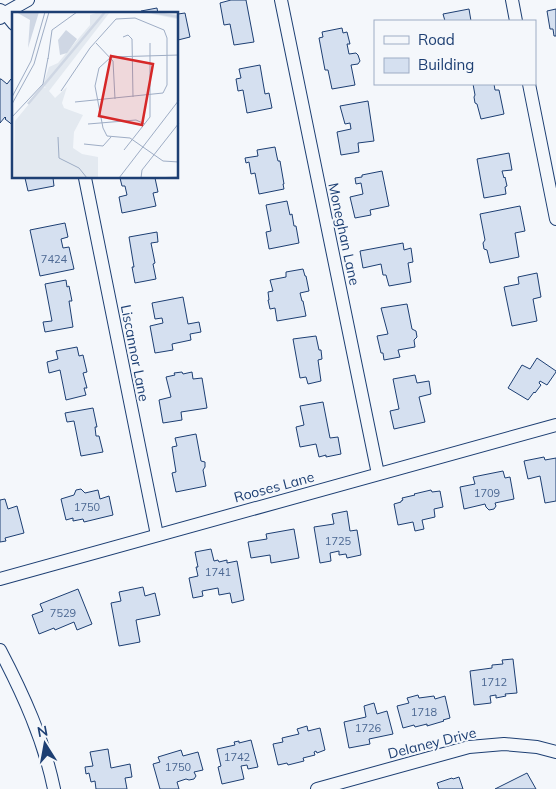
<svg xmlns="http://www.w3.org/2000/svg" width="556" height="789" font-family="Mulish,sans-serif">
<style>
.building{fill:#d5e0f0;stroke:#1d3f73}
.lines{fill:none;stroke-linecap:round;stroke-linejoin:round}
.street-casing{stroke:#1d3f73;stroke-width:14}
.street{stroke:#f4f7fb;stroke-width:12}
.labels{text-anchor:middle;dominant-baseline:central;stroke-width:4;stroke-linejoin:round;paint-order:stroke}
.number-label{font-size:11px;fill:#4b6792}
.street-label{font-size:14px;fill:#1d3f73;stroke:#f4f7fb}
.inset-river{fill:none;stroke:#cfd7e4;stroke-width:2.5}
.inset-road{fill:none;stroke:#9eadc5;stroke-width:1}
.view{fill:#d62828;fill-opacity:0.15;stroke:#d62828;stroke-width:2.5}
.inset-edge{fill:none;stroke:#1d3f73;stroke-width:2.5}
</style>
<rect width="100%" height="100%" fill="#f4f7fb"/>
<!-- building -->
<path class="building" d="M231,0H246L254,42L234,45L230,24L224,25L220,3Z
M157,8L158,14H141V11Z
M469,9L471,21H445L443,14Z
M556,9V36H554L553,29H550L547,11Z
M185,13L190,37L178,40V14Z
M342,28L343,33L347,32L350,44H347L349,54L356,53L358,55L360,61L358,64L351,65L355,85L332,89L328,70H325L319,38L323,37L322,32Z
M260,65L265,94L269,93L272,108L247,113L243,90L238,91L236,79L241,78L239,69Z
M0,79H1L7,84L11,79L14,81V126L5,119L6,118L5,117L0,123Z
M473,84H494L495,90H499L504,114L481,119L477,104L475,103L474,97L475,95Z
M368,101L374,141L358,143L359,152L341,155L337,132L351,129L350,123L345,124L340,106Z
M275,147L277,157L278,161H280L284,184H283L284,189L259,194L255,173L251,174L249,162L246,163L245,158L258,156L257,150Z
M509,153L512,170L502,171L504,178L505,177L507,186L505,187L506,194L484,198L477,159Z
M382,171L389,206L370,210L371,215L355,218L350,197L363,194L361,183L356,184L355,178L362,177V175Z
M25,178H53L54,186L28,191Z
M120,178H155L158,192L153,193L156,206L122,213L119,197L127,195L125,186H122Z
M287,201L290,215L292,214L294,226H296L299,243L269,249L266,232L271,231L266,205Z
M520,206L525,231L515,233L519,257L490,263L487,250L484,249L483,243L485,240L480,214Z
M65,223L68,237L61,239L63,248L69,247L74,269L40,276L30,230Z
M157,232L158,242L151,243L155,263L153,264L156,279L135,283L132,267H134L129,237Z
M403,243L404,250L411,248L413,262L408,263L411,282L389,286L386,275H383L381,264L363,268L360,251Z
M303,269L305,276H306L309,291L300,293L302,301H303L306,316L277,321L275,308L270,309L268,300H269L268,292L273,291L270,280L286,277V272Z
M537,273L541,297L533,299L537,321L512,326L504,287L519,284L518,277Z
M66,280L67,287L69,286L72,301H69L73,327L45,332L43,322L52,321L45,284Z
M183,297L188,324L199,322L201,332L190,334L191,340L172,344L173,350L155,353L150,326L163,323L162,318L155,319L152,303Z
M407,304L412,329L416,331L417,337L414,340L415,347L398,350L400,357L384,360L383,353H381L377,336L388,334L381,308Z
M316,336L319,350H321L322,359L318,360L321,381L308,384L306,377L300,378L293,339Z
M77,347L79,356L83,355L87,372L83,373L87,388H84L86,395L66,400L60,370L49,373L47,362L58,359L56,351Z
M537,358L556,371V372L547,385L540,381L539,383L541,385L535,393L534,392L528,400L508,388L522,365L530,369Z
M182,372L183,374L192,372L193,379L202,378L207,408L181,412L182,420L163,423L159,400L171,397L166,377L175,375L174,373Z
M415,375L417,383L429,381L431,394L419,397L425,422L394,429L390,411L399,409L393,379Z
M323,402L330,438L338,437L341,454L326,457V455L319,457L316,444L300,447L296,427L304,425L300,406Z
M93,408L97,427H95L96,436H99L103,452L81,456L74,421L67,422L65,413Z
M196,434L201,461L205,462V467L203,470L206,486L176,492L172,473L176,472L172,447L177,446L175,438Z
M544,457L545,460L556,458V501L545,503L540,476L528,479L524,461Z
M503,471L505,478L510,477L514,499L495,503L496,506L494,509L489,510L486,507L485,504L464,509L460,487L475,484L473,477Z
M81,489L85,493L98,490L100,499L109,496L113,515L84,522L83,519L73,521V518L66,520L61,499L74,495L76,490Z
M431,490L432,492L440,491L443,507L434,509L435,517L422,520L424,529L415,531L413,522L398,525L394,504L401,502V501L403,500L402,498L415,495L414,494Z
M5,499L8,509L17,506L24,533L5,538L6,541L0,542V500Z
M347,511L350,531L357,530L361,555L347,558L346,554L339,555V551L330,553L331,561L320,563L314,527L334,524L332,514Z
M294,529L299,558L271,563L270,555L251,558L248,542L267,539L266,534Z
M211,549L214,561L218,560L219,562L227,560V563L237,561L244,600L232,603L230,593L219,595L218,588L202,591L203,596L193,598L189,578L198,576L196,567H198L195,552Z
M143,587L145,596L155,593L160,615L136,620L140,642L119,646L111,603L121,601L119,592Z
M78,589L92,624L77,630L74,622L55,630L54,628L39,634L32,615L43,611L40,604Z
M513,659L517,693L505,694L506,696L496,698V695L490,696L491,703L474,705L470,671L492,668V665L503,664L502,660Z
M418,695L419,698L434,696L435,699L445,696L450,718L443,720L444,721L427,726V724L415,727L414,725L403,728L397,706L409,703L407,698Z
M374,703L377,714L387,711L393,734L369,739L370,744L349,748L344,722L366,717L364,706Z
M307,726L308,731L320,728L325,750L317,753L316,751L314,752L315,755L303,758L304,761L288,765L287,763L278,765L273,744L283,742L282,738L299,734L297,729Z
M251,740L258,767L248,769L247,765L241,766L244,779L222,784L218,767L221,766L217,749L235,745L234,742L239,741V743Z
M108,749L111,768L130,764L132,777L125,778L127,789H96L95,781L91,782L89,773L86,774L85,767L93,766L90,752Z
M181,750L183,756L198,752L203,770L194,772L196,776L194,779L189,780L186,779L177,782L179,789H160L153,764L160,762L158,757Z
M527,773L536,789H495Z
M459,777L463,789H439L437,783L452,778L453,779Z"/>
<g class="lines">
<!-- street casing -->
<g class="street-casing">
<path id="street" d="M281,0L378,474
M512,0L516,21
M0,10L5,13L14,24
M0,18L5,13L28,0
M529,84L556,219
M85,178L157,535
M0,579L556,425
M0,650C23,694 44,740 54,789
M317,789L469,747L504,744L537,747L556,752"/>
</g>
<!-- street -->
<use href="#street" class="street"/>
</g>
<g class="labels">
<!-- number labels -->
<g class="number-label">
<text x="54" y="259">7424</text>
<text x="487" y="493">1709</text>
<text x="87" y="507">1750</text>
<text x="338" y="541">1725</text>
<text x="218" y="572">1741</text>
<text x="63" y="613">7529</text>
<text x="494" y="682">1712</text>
<text x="424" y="712">1718</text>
<text x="368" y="728">1726</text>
<text x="237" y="757">1742</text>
<text x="178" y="767">1750</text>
</g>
<!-- street labels -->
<g class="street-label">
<text transform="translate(344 234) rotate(78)">Moneghan Lane</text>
<text transform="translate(135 353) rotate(79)">Liscannor Lane</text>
<text transform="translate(274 487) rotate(-15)">Rooses Lane</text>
<text transform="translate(432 743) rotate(-14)">Delaney Drive</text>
</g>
</g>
<!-- overview -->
<g transform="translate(12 12)">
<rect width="166" height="166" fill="#f4f7fb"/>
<path d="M87,0H98L37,79L43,86L55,75L50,91L52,96L71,103L62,120L61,136L70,142L86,145V166H2L3,109L31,75L34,76L31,73L37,55L46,51L78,13V3ZM130,0H163L166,1L165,7Z" fill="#e3e9f0"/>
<path d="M4,0H27L16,36L18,8ZM54,18L65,27L55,41L48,43L46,28Z" fill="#cfd7e4"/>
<path class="inset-river" d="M140,0L167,5M16,92L93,0"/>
<path class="inset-road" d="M111,25L116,23L120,27L121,85M84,31L101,49L103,87M167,43L99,45L87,56L83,74L91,116L95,124L118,126L151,149L167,150M36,47L40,18L65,0M49,79L78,36L104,7L123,6L152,18L155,26V73L151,81L63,90M0,85L19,49L33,0M0,92L22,52L37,0M0,105L31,72L36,46M76,112L124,108L133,112M46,125L47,146L67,156L75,166M72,132L91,134L99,125M112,138L138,105V31M107,166L167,88M129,166L130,158L167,111M140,166L167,165"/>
<path class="view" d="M99,44L141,52L130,113L87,104Z"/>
<rect width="166" height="166" class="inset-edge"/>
</g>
<!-- legend -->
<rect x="374" y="20" width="162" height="65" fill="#f4f7fb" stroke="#9eadc5"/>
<rect x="384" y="36" width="25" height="8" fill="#f4f7fb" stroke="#9eadc5"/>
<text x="418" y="45" font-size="15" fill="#1d3f73">Road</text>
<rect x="384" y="58" width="25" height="15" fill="#d5e0f0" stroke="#9eadc5"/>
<text x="418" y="70" font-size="15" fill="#1d3f73">Building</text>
<!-- north arrow -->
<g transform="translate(45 744) rotate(349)" stroke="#f4f7fb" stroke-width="4" paint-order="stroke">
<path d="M0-4L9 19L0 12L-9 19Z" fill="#1d3f73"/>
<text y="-8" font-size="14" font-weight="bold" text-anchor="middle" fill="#1d3f73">N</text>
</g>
</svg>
